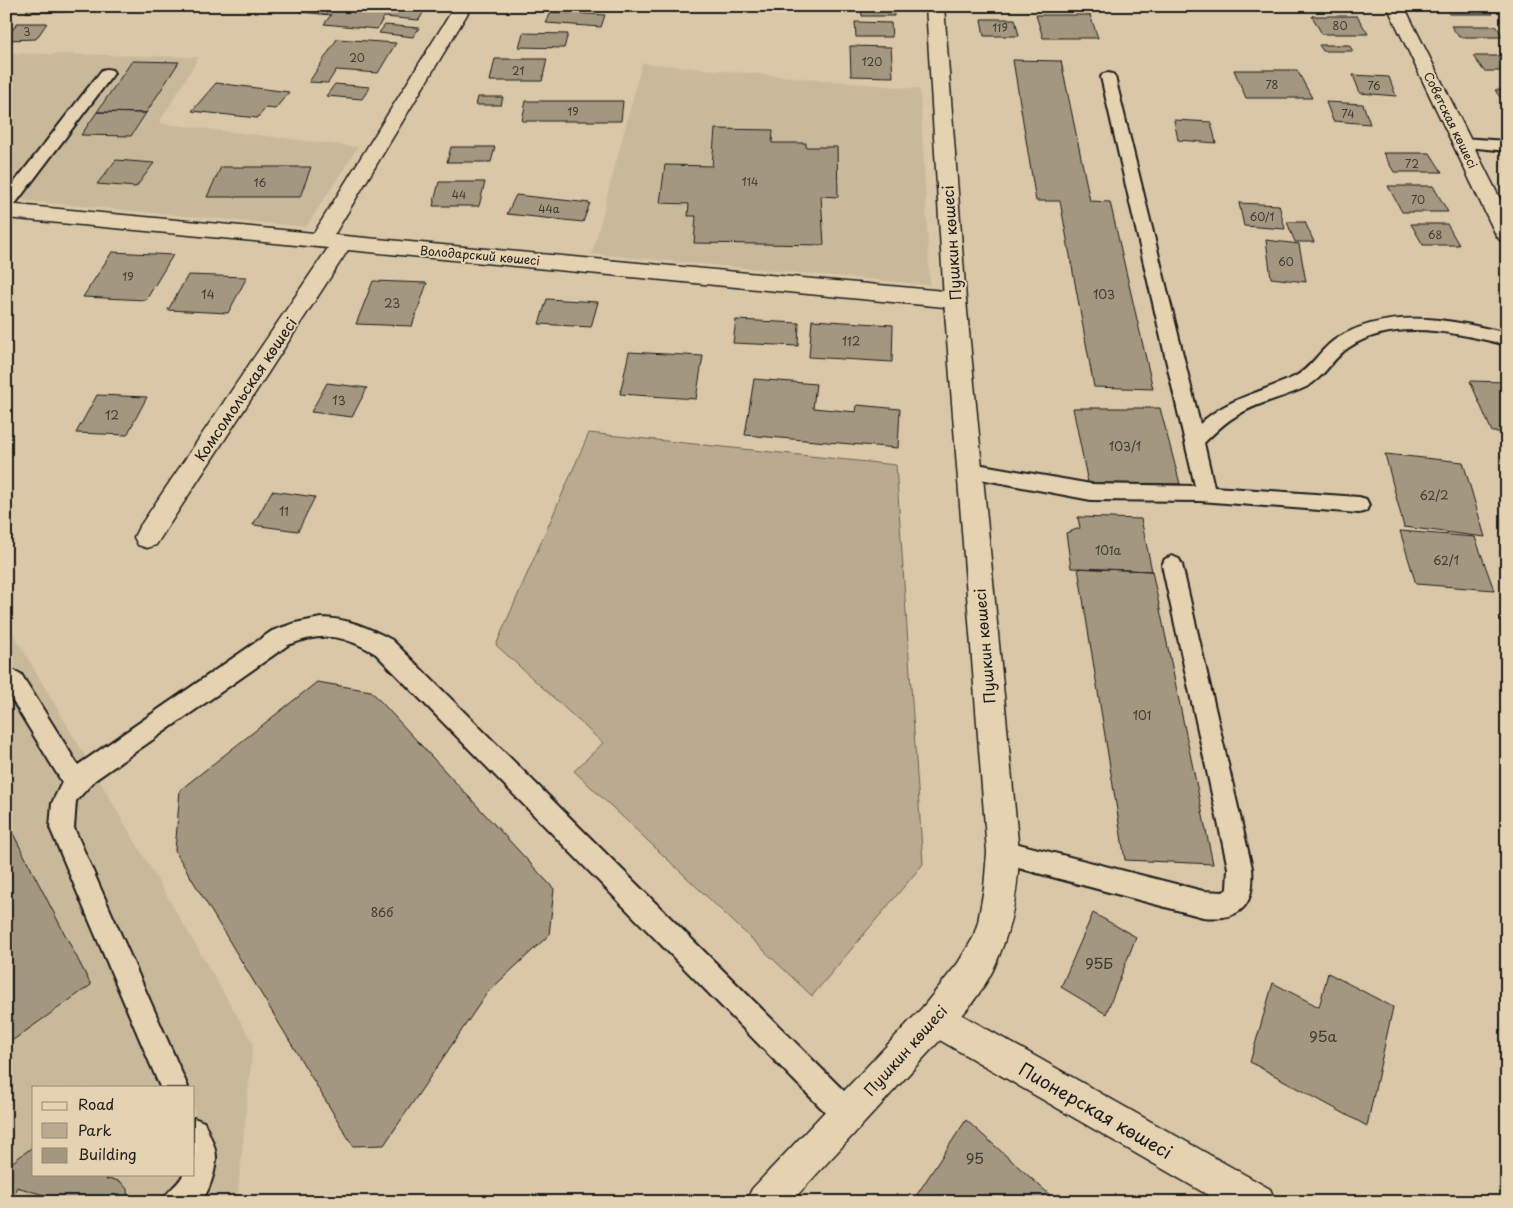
<svg xmlns="http://www.w3.org/2000/svg" width="1513" height="1208" font-family="'Playpen Sans',sans-serif">
<style>
.built{fill:#c9b99b;fill-rule:evenodd}
.green{fill:#baab90;stroke:#6b6456}
.building{fill:#a49780;stroke:#1c1c1c}
.lines{fill:none;stroke-linecap:round;stroke-linejoin:round}
.lane-casing{stroke:#1c1c1c;stroke-width:4}
.street-casing{stroke:#1c1c1c;stroke-width:3}
.secondary-casing{stroke:#1c1c1c;stroke-width:3}
.lane{fill:#e5d2b0;fill-rule:evenodd}
.street{fill:#e5d2b0;fill-rule:evenodd}
.secondary{fill:#e5d2b0;fill-rule:evenodd}
.labels{text-anchor:middle;dominant-baseline:central;stroke-width:4;stroke-linejoin:round;paint-order:stroke}
.far-number-label{font-size:11px;fill:#3e3b35}
.far-street-label{font-size:12px;fill:#1c1c1c;stroke:#e5d2b0}
.number-label{font-size:12px;fill:#3e3b35}
.street-label{font-size:15px;fill:#1c1c1c;stroke:#e5d2b0}
.near-number-label{font-size:15px;fill:#3e3b35}
.near-street-label{font-size:18px;fill:#1c1c1c;stroke:#e5d2b0}
</style>
<rect width="100%" height="100%" fill="#d9c7a7"/>
<filter id="ink" filterUnits="userSpaceOnUse"><feTurbulence type="fractalNoise" baseFrequency=".02" numOctaves="2"/><feDisplacementMap in="SourceGraphic" scale="10" xChannelSelector="R" yChannelSelector="G"/><feConvolveMatrix kernelMatrix="1 2 1 2 8 2 1 2 1" color-interpolation-filters="sRGB"/></filter>
<g filter="url(#ink)">
<!-- built -->
<path class="built" d="M6,53L199,57L159,123L358,147L306,227L6,199Z
M642,63L920,89L930,285L592,254Z
M6,621L253,1043L237,1202H6ZM34,1087H194V1174H34Z"/>
<!-- green -->
<path class="green" d="M589,433L896,465L923,864L812,996L574,771L603,743L496,645Z"/>
<!-- building -->
<path class="building" d="M30,6H68L65,12H26Z
M305,6H370L424,11L419,20L384,17L377,29L324,24L331,15L300,12Z
M861,6H893L894,16H862Z
M1314,6H1350L1352,9H1315Z
M1444,6H1488L1493,14H1449Z
M551,12L605,15L601,27L546,23Z
M1036,15H1090L1098,38H1043Z
M1312,16H1357L1368,34H1322Z
M981,19H1015L1019,36H984Z
M855,22L891,23L892,37H856Z
M17,23H47L36,39L6,40Z
M385,25L419,28L413,37L379,33Z
M1451,26H1496L1504,37H1459Z
M523,33L568,34L564,48L519,47Z
M337,39L396,43L378,73L336,70L328,83L309,82Z
M1319,45H1349L1353,51H1323Z
M850,46L891,47L893,77L851,76Z
M1473,56H1507V71H1484Z
M495,59H547L542,81H490Z
M1013,60L1061,61L1090,201L1110,202L1153,389L1094,387L1060,201H1036Z
M132,61L179,62L146,113L97,112Z
M1234,70H1297L1312,98H1246Z
M1353,75L1389,77L1396,96L1360,93Z
M216,83L289,92L275,109L266,108L257,118L192,111Z
M335,84L370,87L362,99L326,96Z
M1495,90H1507V107Z
M478,97H503L501,105H476Z
M526,101H623L621,121H522Z
M1326,102L1363,104L1370,124L1333,121Z
M97,112L146,113L131,136L81,135Z
M1174,120L1211,122L1216,143L1178,140Z
M715,129L773,130L772,143H806V147H837L838,197L821,196L824,245L694,243L696,216H688L689,204L660,203L665,165L712,166Z
M451,147H495L491,162H447Z
M1383,153H1430L1442,172H1394Z
M116,160L154,163L136,187L97,184Z
M221,167H311L300,197H207Z
M439,182H485L479,206H433Z
M1388,186H1433L1448,212H1402Z
M516,195L590,203L583,222L507,214Z
M1239,203L1279,205L1285,229L1244,226Z
M1287,222H1305L1314,242H1295Z
M1411,224H1447L1459,245H1423Z
M1266,240L1299,244L1306,282L1271,278Z
M112,252L173,255L146,300L83,297Z
M188,275L247,277L228,313L168,310Z
M373,281L427,283L412,326L356,324Z
M547,299L598,302L591,327L539,324Z
M736,320L799,323L798,346L733,343Z
M812,320L893,325L892,362L809,357Z
M629,352L703,356L696,399L620,394Z
M754,379L816,384L813,408L856,412L857,405L900,409L898,448L745,435Z
M1470,381L1507,382V432H1492Z
M327,383L367,388L352,417L311,412Z
M97,395L147,397L127,435L76,433Z
M1073,408H1160L1180,484L1088,483Z
M1385,454L1463,462L1485,537L1404,527Z
M272,491L315,497L298,531L253,525Z
M1078,517L1141,519L1152,571L1071,568L1066,533L1080,528Z
M1400,531L1475,537L1494,590L1416,584Z
M1078,568L1152,571L1213,864L1125,860Z
M317,682L371,691L554,889L549,935L487,993L384,1145L353,1146L175,851L180,790Z
M6,820L91,985L6,1045Z
M1093,913L1136,937L1106,1014L1061,987Z
M1328,973L1393,1007L1367,1126L1250,1062L1273,983L1319,1007Z
M966,1120L1050,1195L1045,1202H912Z
M34,1146V1174H109L106,1180L112,1179L121,1182L127,1189L128,1202H67L17,1187L10,1202H6V1162L10,1164Z"/>
<g class="lines">
<!-- lane casing -->
<g class="lane-casing">
<path id="lane" d="M107,69L112,70L114,73L112,76L12,208L6,209V193L102,70Z
M1108,73L1113,74L1115,77L1200,424C1227,398 1261,393 1294,377C1312,368 1320,349 1336,339C1388,306 1451,320 1507,333V345C1457,333 1394,317 1348,348C1332,359 1324,378 1306,387C1283,398 1258,402 1236,416C1224,423 1214,433 1204,443L1214,487L1359,497L1366,499L1369,505L1366,511L1359,513L1200,501L1091,500L964,476L961,471L964,466L971,463L1091,484L1195,486L1101,77L1103,74Z
M1462,138L1507,141V151L1457,146L1454,143L1457,140Z
M1172,556L1179,559L1182,565L1252,868C1255,905 1241,921 1203,917L1003,864L994,861L991,852L994,843L1003,840L1203,891L1223,892L1227,889L1228,868L1162,565L1165,559Z
M321,618C347,618 369,628 392,640L857,1104L861,1114L857,1124L847,1128L837,1124L376,654C344,635 323,631 288,645L95,780L76,801L74,828L188,1087H160L50,828L52,803L62,782L6,690V667L21,674L78,765L272,631L295,623Z
M194,1118L204,1122C208,1132 216,1146 216,1157C216,1169 209,1194 200,1202H162C168,1189 181,1183 183,1174H194Z"/>
</g>
<!-- street casing -->
<g class="street-casing">
<path id="street" d="M455,6H472L334,235L955,292L963,295L966,300L963,305L955,308L348,250L156,545L147,548L138,545L134,537L138,529L328,248L6,218V204L314,233Z
M1387,6H1404L1507,213V242L1500,240L1496,235Z
M936,1002L948,1007L1270,1189L1276,1202H1220L924,1031L919,1019L924,1007Z"/>
</g>
<!-- secondary casing -->
<g class="secondary-casing">
<path id="secondary" d="M926,6H944L966,300L1019,852C1018,894 1011,932 993,970C975,1006 944,1035 917,1065C876,1111 833,1156 791,1202H746L752,1189L922,1008L958,963L973,938L978,922L984,888L987,852L944,300Z"/>
</g>
<!-- lane -->
<use href="#lane" class="lane"/>
<!-- street -->
<use href="#street" class="street"/>
<!-- secondary -->
<use href="#secondary" class="secondary"/>
</g>
</g>
<g class="labels">
<!-- far-number labels -->
<g class="far-number-label">
<text x="1340" y="25">80</text>
<text x="1000" y="27">119</text>
<text x="27" y="31">3</text>
<text x="357" y="57">20</text>
<text x="872" y="61">120</text>
<text x="518" y="70">21</text>
<text x="1272" y="84">78</text>
<text x="1374" y="85">76</text>
<text x="573" y="111">19</text>
<text x="1348" y="113">74</text>
<text x="1412" y="163">72</text>
<text x="750" y="181">114</text>
<text x="260" y="182">16</text>
<text x="459" y="194">44</text>
<text x="1418" y="199">70</text>
<text x="549" y="208">44а</text>
<text x="1262" y="216">60/1</text>
<text x="1435" y="234">68</text>
<text x="1286" y="261">60</text>
<text x="128" y="276">19</text>
</g>
<!-- far-street labels -->
<g class="far-street-label">
<text transform="translate(1451 120) rotate(64)">Советская көшесі</text>
<text transform="translate(480 255) rotate(5)">Володарский көшесі</text>
</g>
<!-- number labels -->
<g class="number-label">
<text x="208" y="294">14</text>
<text x="1104" y="294">103</text>
<text x="392" y="303">23</text>
<text x="851" y="341">112</text>
<text x="339" y="400">13</text>
<text x="112" y="415">12</text>
<text x="1125" y="446">103/1</text>
<text x="1434" y="495">62/2</text>
<text x="284" y="511">11</text>
<text x="1108" y="550">101а</text>
<text x="1446" y="560">62/1</text>
<text x="1142" y="715">101</text>
<text x="382" y="912">86б</text>
</g>
<!-- street labels -->
<g class="street-label">
<text transform="translate(951 243) rotate(-94)">Пушкин көшесі</text>
<text transform="translate(245 389) rotate(-56)">Комсомольская көшесі</text>
<text transform="translate(984 646) rotate(-95)">Пушкин көшесі</text>
<text transform="translate(905 1050) rotate(-48)">Пушкин көшесі</text>
</g>
<!-- near-number labels -->
<g class="near-number-label">
<text x="1099" y="962">95Б</text>
<text x="1323" y="1035">95а</text>
<text x="975" y="1157">95</text>
</g>
<!-- near-street labels -->
<g class="near-street-label">
<text transform="translate(1096 1110) rotate(30)">Пионерская көшесі</text>
</g>
</g>
<!-- margin -->
<rect width="1513" height="1208" fill="none" stroke="#e5d2b0" stroke-width="25"/>
<rect x="12" y="12" width="1488" height="1183" fill="none" stroke="#1c1c1c" stroke-width="2" filter="url(#ink)"/>
<!-- legend -->
<rect x="32" y="1086" width="162" height="90" fill="#e5d2b0" stroke="#958975"/>
<rect x="42" y="1102" width="25" height="8" fill="#e5d2b0" stroke="#958975"/>
<text x="78" y="1110" font-size="15" fill="#1c1c1c">Road</text>
<rect x="42" y="1123" width="25" height="15" fill="#baab90" stroke="#958975"/>
<text x="78" y="1136" font-size="15" fill="#1c1c1c">Park</text>
<rect x="42" y="1148" width="25" height="15" fill="#a49780" stroke="#958975"/>
<text x="78" y="1160" font-size="15" fill="#1c1c1c">Building</text>
</svg>
